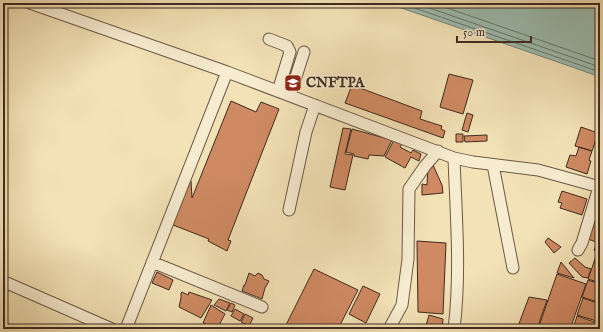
<svg xmlns="http://www.w3.org/2000/svg" width="603" height="332" font-family="'IM FELL English',serif">
<style>
.water{fill:#9bbdb1;stroke:#768277}
.lines{fill:none;stroke-linecap:round;stroke-linejoin:round}
.shore{stroke:#6c7468;stroke-width:1}
.building{fill:#cf8a63;stroke:#3e2a20}
.minor-casing{stroke:#6b5846;stroke-width:13}
.minor{stroke:#f7ecd0;stroke-width:11}
.rail-casing{stroke:#3e2a20;stroke-width:4.5}
.rail{stroke:#f7ecd0;stroke-width:3;stroke-dasharray:9;stroke-linecap:butt}
.labels{text-anchor:middle;dominant-baseline:central;stroke-width:3;stroke-linejoin:round;paint-order:stroke}
.poi-label{font-size:14px;font-weight:bold;fill:#3e2a20;stroke:#f7ecd0;text-anchor:start}
</style>
<rect width="100%" height="100%" fill="#f3e2b6"/>
<filter id="stains"><feTurbulence type="fractalNoise" baseFrequency=".005" numOctaves="4"/><feColorMatrix values="0 0 0 0 .2 0 0 0 0 .09 0 0 0 0 .02 0 0 0 .5 -.17"/></filter>
<radialGradient id="worn" r=".72"><stop offset=".6" stop-color="#630" stop-opacity="0"/><stop offset="1" stop-color="#630" stop-opacity=".3"/></radialGradient>
<!-- water -->
<path class="water" d="M387,3H600V77L578,69Z"/>
<g class="lines">
<!-- shore -->
<path class="shore" d="M400,3L600,72
M415,3L600,67
M433,3L600,61"/>
</g>
<!-- building -->
<path class="building" d="M449,74L473,80L463,114L440,107Z
M352,85L422,111L420,119L442,126L441,129L445,131L443,138L345,103Z
M231,101L256,112L261,102L279,109L228,240L231,241L227,251L208,241L209,239L173,225L189,181H191L192,198Z
M467,113L473,115L468,132L462,130Z
M581,127L598,133L592,151L575,146Z
M343,128L351,129L345,154L353,155L345,190L330,187Z
M352,129L392,140L384,156L369,155L368,159L354,156V154L346,152Z
M456,134H463V142H456Z
M487,135V141L465,142L464,136Z
M394,140L402,144L400,147L411,153L413,150L421,154L419,161L411,157L405,168L385,157Z
M579,147L592,151L589,160L591,161L587,174L566,167L570,155L576,156Z
M433,165L442,185L443,193L422,195V184L427,185L428,166Z
M562,191L587,199L582,215L560,208L562,203L558,202Z
M592,221L600,225V241L598,243L586,238Z
M548,238L561,247L554,253L545,242Z
M417,241L446,243L443,314L418,312Z
M600,243V264L594,262L597,252L594,250L596,245L599,246Z
M575,258L585,267L591,269L588,278L582,277L569,263Z
M561,262L574,278L557,273Z
M594,262L600,264V283L588,279Z
M314,269L358,290L338,329H284Z
M157,272L173,280L169,290L152,283Z
M249,273L255,276L258,273L262,275L264,279L269,281L265,288L262,299L242,291L244,285H245Z
M557,274L586,284L570,329H538Z
M588,280L600,284V303L582,297Z
M363,286L380,294L366,323L349,314Z
M182,292L188,295L189,292L212,300L201,318L179,307L181,298V293Z
M529,297L547,300L537,329H517Z
M583,298L600,304V322L577,315Z
M219,299L230,303L226,311L214,305Z
M231,303L235,305L232,312L227,310Z
M211,305L225,314L217,329L203,323Z
M235,309L244,314L240,321L231,316Z
M245,314L253,318L249,326L241,322Z
M429,315L443,319L442,329H425Z
M577,316L600,324V329H573Z"/>
<g class="lines">
<!-- minor casing -->
<g class="minor-casing">
<path id="minor" d="M30,3L227,72L454,158L473,162L538,170L600,187
M269,39L287,46L290,52L278,91
M290,95L304,52
M493,165L513,268
M289,210L306,132L315,105
M578,250L582,243L599,187
M152,262L262,307
M7,283L112,329
M126,329L227,72
M389,329L402,305L408,259L409,189L425,166L438,151
M454,329C461,273 456,215 454,158"/>
</g>
<!-- minor -->
<use href="#minor" class="minor"/>
<!-- rail casing -->
<g class="rail-casing">
<path id="rail" d="M3,323L16,329"/>
</g>
<!-- rail -->
<use href="#rail" class="rail"/>
</g>
<!-- icons -->
<defs>
<g id="school-square" transform="scale(0.9)"><rect x="-9" y="-9" width="18" height="18" rx="4" fill="#8f2418" stroke="#f7ecd0"/><path d="M0-5L7-2L0 1L-7-2ZM-4 1L0 2.5L4 1V4Q0 6-4 4Z" fill="#fff"/></g>
</defs>
<g fill-rule="evenodd">
<use href="#school-square" x="293" y="83"/>
</g>
<g class="labels">
<!-- poi labels -->
<g class="poi-label">
<text x="306" y="83">CNFTPA</text>
</g>
</g>
<!-- margin -->
<rect width="603" height="332" fill="none" stroke="#f3e2b6" stroke-width="16"/>
<rect x="4" y="4" width="595" height="324" fill="none" stroke="#3e2a20" stroke-width="2"/>
<rect x="8" y="8" width="587" height="316" fill="none" stroke="#3e2a20"/>
<!-- scale -->
<path d="M457 36v6h74v-6" fill="none" stroke="#3e2a20" stroke-width="2"/>
<text x="463" y="36" font-size="12" fill="#3e2a20" stroke="#f7ecd0" stroke-width="3" paint-order="stroke">50 m</text>
<rect width="100%" height="100%" filter="url(#stains)"/>
<rect width="100%" height="100%" fill="url(#worn)"/>
</svg>
